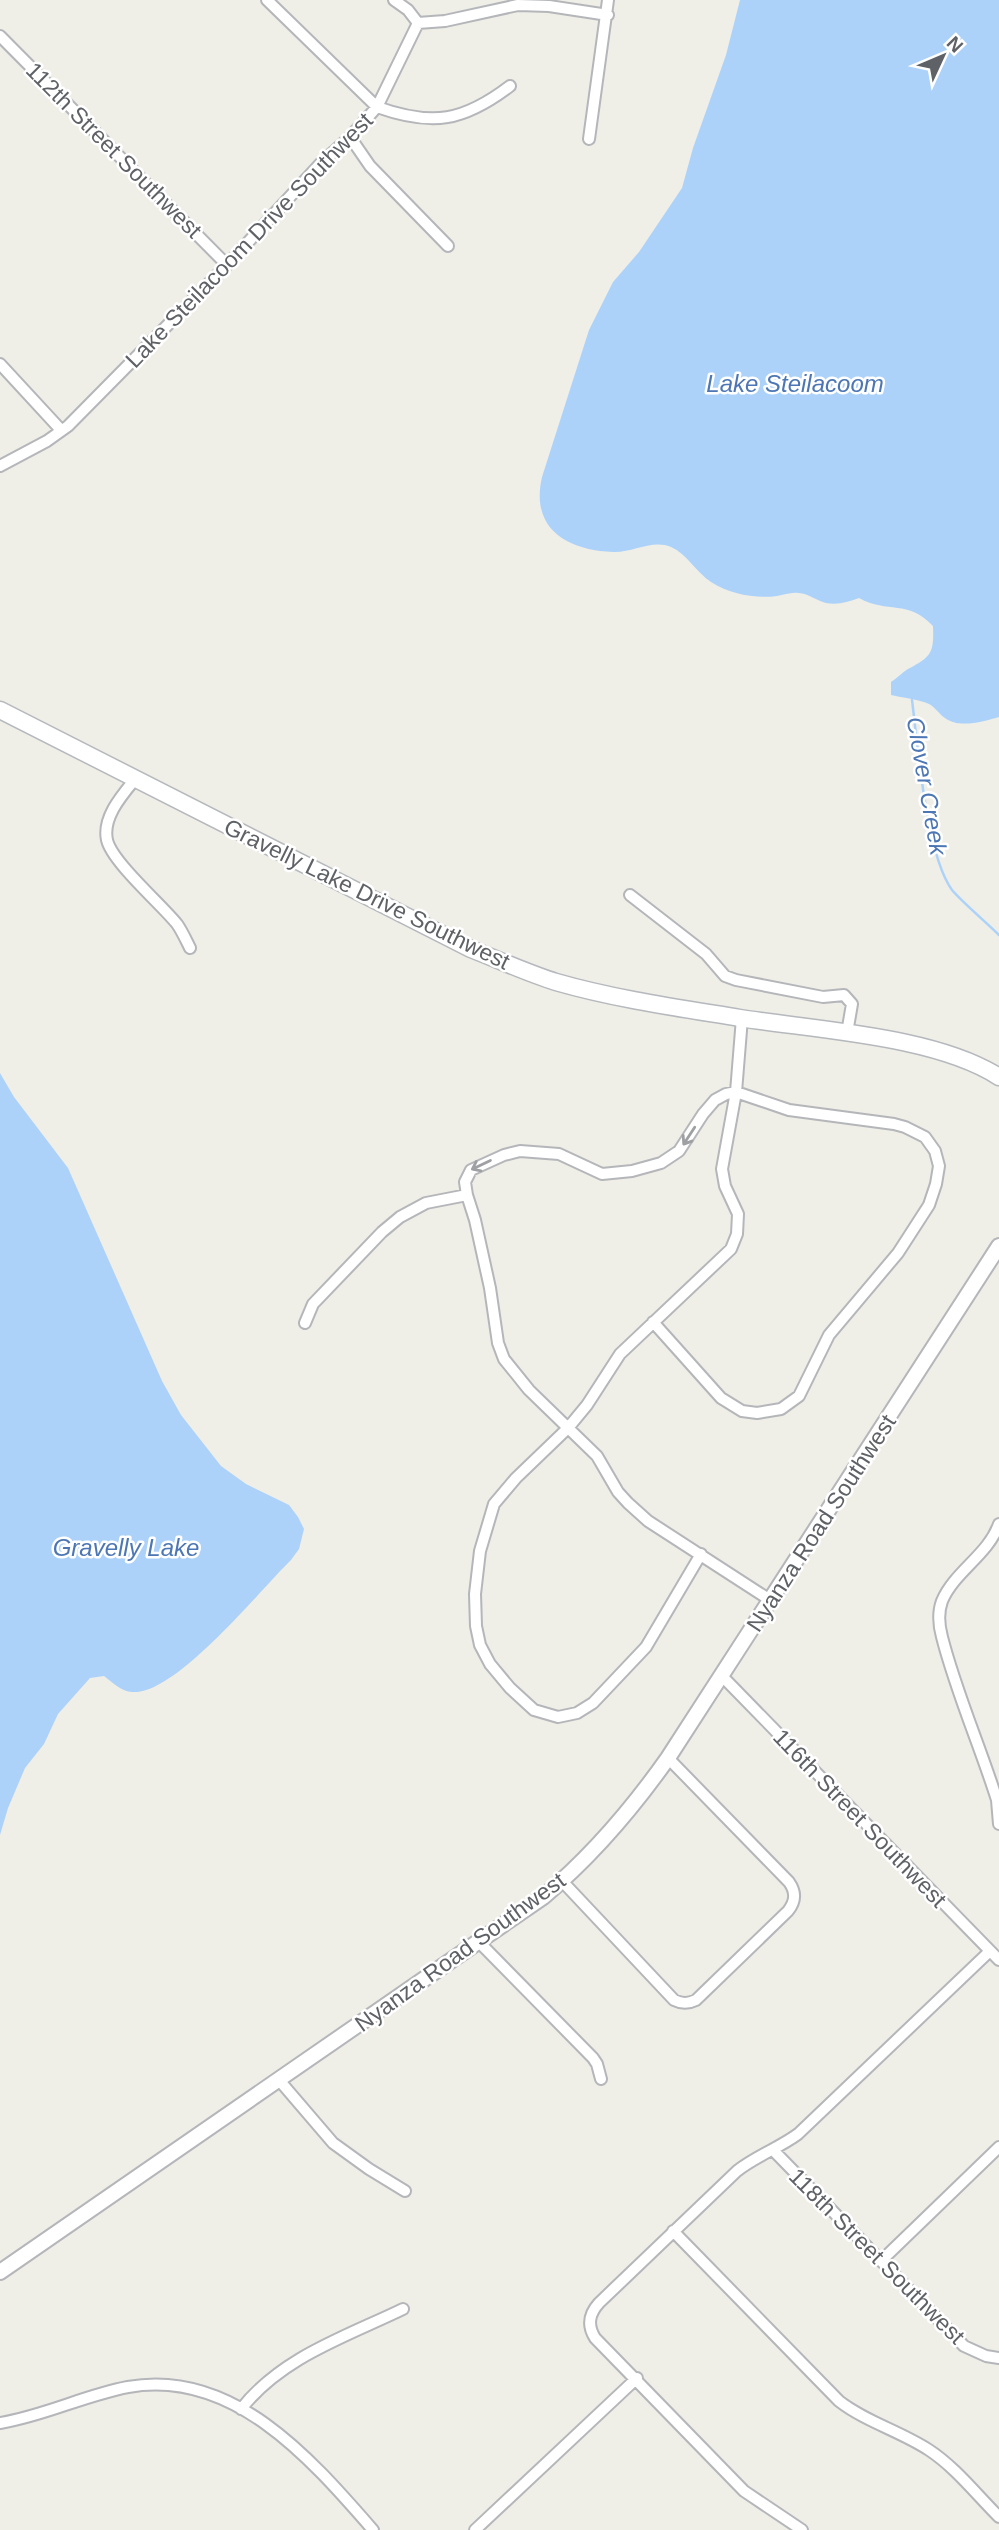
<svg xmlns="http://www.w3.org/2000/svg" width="999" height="2530" font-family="Helvetica,sans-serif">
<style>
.water{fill:#acd2fa}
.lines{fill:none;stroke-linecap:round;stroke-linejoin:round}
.stream{stroke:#acd2fa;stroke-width:2.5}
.minor-casing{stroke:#b4b6ba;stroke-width:14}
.tertiary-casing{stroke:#b4b6ba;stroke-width:18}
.secondary-casing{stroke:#b5b8bd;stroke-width:19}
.minor{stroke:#fff;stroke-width:10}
.tertiary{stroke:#fff;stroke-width:14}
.secondary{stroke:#fff;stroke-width:16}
.oneway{stroke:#9ea0a3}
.labels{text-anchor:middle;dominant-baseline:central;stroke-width:5;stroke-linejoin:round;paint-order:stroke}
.street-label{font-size:23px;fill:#5e6166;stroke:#fff}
.water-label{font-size:24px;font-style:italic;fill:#4c77b4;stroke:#fff}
</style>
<rect width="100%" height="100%" fill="#efeee7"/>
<!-- water -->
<path class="water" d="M740,0H999V717C985,721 959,729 945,718C939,714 936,708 929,704C918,699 903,698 891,695V682C898,678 903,671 910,668C932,656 934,652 933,626C908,599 888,614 859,598C845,603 832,607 818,600C811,597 806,593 798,593C791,592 784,595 777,596C755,599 730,594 711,582C696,572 687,554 671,547C652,539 632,553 613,552C567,550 530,529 542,477L589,330L613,282L639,252L682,188L693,148L726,55Z
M0,1073L14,1097L68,1168L162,1381L181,1415L221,1466L246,1484L289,1505L298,1517L304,1529L299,1549L291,1560C260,1590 175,1696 132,1692C122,1692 112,1682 104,1676L90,1678L58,1714L44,1744L25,1768L8,1808L0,1835Z"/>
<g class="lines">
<!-- stream -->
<path class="stream" d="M912,700C918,747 926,854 952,890C962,902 986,922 999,935"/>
<!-- minor casing -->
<g class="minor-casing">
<path id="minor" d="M267,0L377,107C433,127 464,121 510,86
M394,0L408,10L418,23
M418,23L445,21L518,5L549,6L608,15
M0,36L227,265
M350,137L370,166L448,246
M589,139L608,0
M0,364L61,430
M0,466L47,441L68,426L227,265L321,163L350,137L377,107L418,23
M136,778C123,794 102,817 107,840C112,862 162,905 177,924C182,931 186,940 190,948
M630,895L706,954L725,976L736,980L823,997L844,995L852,1004L847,1033
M653,1322L721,1398L742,1411L757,1413L781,1409L799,1396L829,1335L898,1253L929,1205L936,1184L939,1166L935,1151L925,1137L905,1127L894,1124L789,1110L736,1092L726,1094L715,1100L703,1114L679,1151L661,1163L632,1171L602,1174L559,1154L520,1151L504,1155L471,1170L465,1182L467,1195L475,1220L490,1288L498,1343L504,1359L529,1390L597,1456L618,1492L628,1503L648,1521L770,1600
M305,1323L313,1304L382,1232L400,1217L426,1203L467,1195
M999,1524C988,1555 955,1571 942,1601C938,1612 939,1626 942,1637C956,1692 980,1746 997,1800L999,1824
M701,1554L646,1647L593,1703L577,1713L558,1717L534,1710L510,1688L490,1664L480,1645L476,1626L475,1594L480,1551L494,1504L516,1478L568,1428L587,1405L620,1354L731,1249L737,1234L738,1214L725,1186L722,1169L736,1092L742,1018
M722,1676L999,1960
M562,1881L674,2000C682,2004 688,2004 696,2000L788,1911C796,1901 796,1892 789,1882L668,1758
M478,1941L593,2058L597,2064L601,2079
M279,2080L333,2143L369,2169L405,2191
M773,2150L964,2346L986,2356L999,2358
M673,2231L839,2401C866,2422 900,2431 929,2450C955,2467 976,2494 999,2517
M882,2260L999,2147
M241,2409C282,2357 345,2337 403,2309
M0,2423C44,2416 85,2395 128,2387C233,2368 311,2459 373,2530
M475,2530L637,2378
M802,2530L744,2491L595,2338C587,2325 589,2314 599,2303L737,2171C756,2156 779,2148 798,2134L990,1951"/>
</g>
<!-- tertiary casing -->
<g class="tertiary-casing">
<path id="tertiary" d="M0,2272L543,1897C591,1857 632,1809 668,1758L999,1246"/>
</g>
<!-- secondary casing -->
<g class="secondary-casing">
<path id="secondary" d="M0,710L471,949C499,960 527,973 556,982C615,999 679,1008 740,1018C815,1030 936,1036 999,1077"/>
</g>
<!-- minor -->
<use href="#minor" class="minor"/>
<!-- tertiary -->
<use href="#tertiary" class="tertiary"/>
<!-- secondary -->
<use href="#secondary" class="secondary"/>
</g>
<!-- one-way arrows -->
<defs><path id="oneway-shaft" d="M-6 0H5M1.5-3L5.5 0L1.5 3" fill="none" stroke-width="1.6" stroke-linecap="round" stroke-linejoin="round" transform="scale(1.75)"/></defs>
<g class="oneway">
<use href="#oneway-shaft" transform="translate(689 1136) rotate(123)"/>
<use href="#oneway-shaft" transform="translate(481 1165) rotate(154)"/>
</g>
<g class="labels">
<!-- street labels -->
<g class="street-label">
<text transform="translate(114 150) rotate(45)">112th Street Southwest</text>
<text transform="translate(249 240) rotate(-46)">Lake Steilacoom Drive Southwest</text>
<text transform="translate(367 894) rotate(26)">Gravelly Lake Drive Southwest</text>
<text transform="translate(821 1523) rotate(-57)">Nyanza Road Southwest</text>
<text transform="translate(860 1818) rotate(46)">116th Street Southwest</text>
<text transform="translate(460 1952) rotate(-36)">Nyanza Road Southwest</text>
<text transform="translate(877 2256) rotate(45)">118th Street Southwest</text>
</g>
<!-- water labels -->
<g class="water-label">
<text x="795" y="383">Lake Steilacoom</text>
<text transform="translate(927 786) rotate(80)">Clover Creek</text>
<text x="126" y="1547">Gravelly Lake</text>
</g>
</g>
<!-- north arrow -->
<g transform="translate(943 56) rotate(46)" stroke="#ffffff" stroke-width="5" paint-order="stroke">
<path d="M0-5L12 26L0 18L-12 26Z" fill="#5e6166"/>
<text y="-10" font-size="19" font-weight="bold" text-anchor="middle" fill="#5e6166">N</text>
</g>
</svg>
